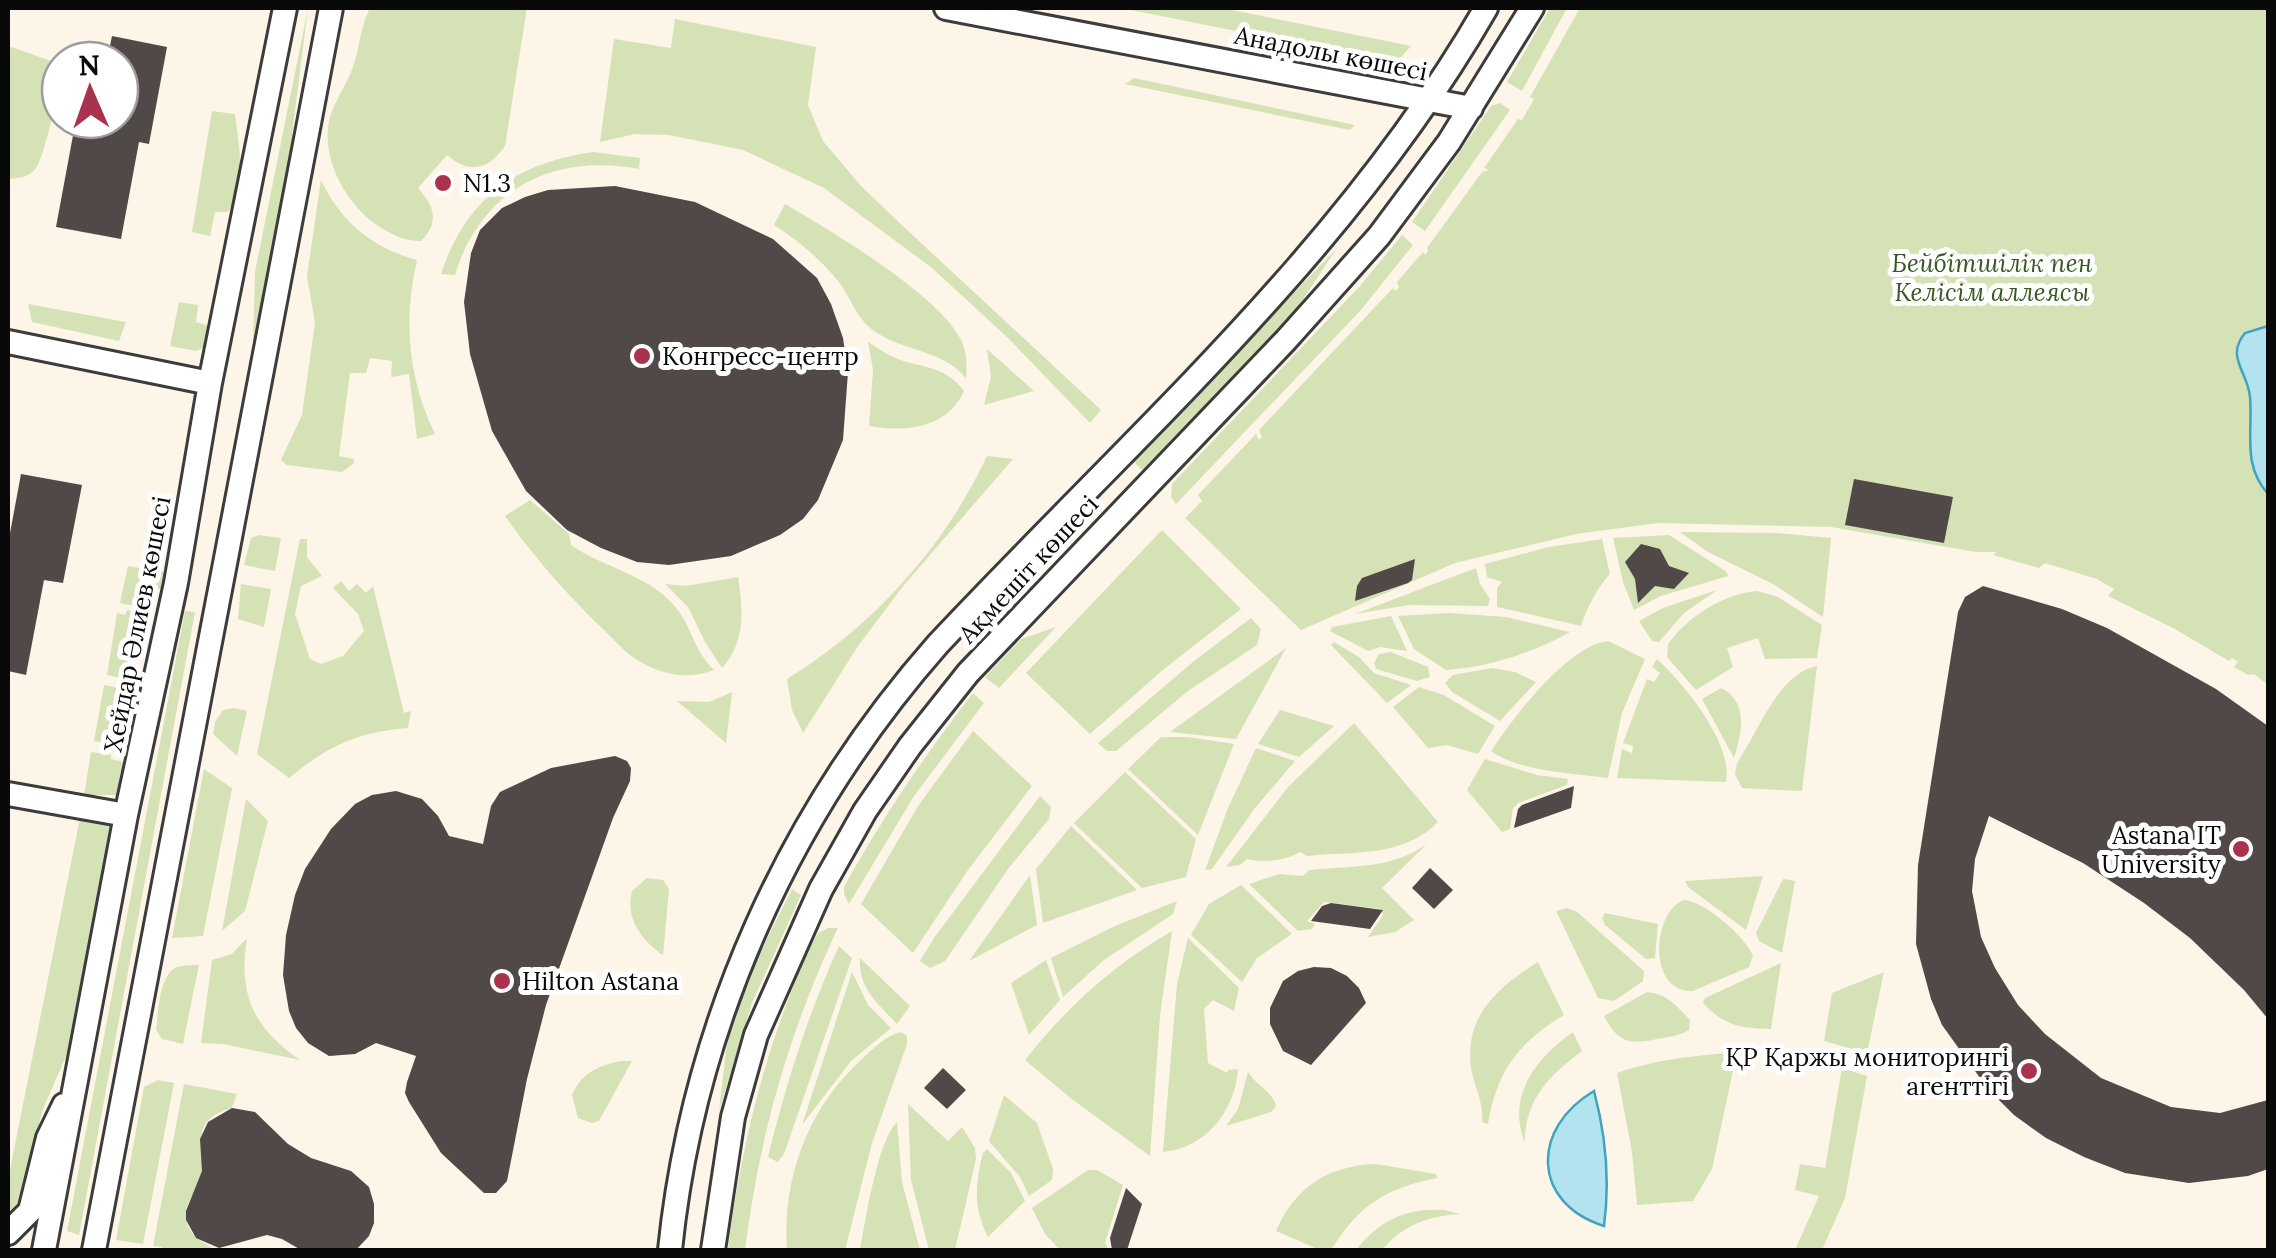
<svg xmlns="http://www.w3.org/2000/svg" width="2276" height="1258" font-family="Lora,serif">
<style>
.green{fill:#d5e2b6}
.water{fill:#b2e3ee;stroke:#41a3bd;stroke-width:2.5}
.building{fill:#514947}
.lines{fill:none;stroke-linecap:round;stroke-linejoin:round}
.minor-casing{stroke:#3c3c3c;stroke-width:28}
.minor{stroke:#fff;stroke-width:22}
.poi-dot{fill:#a9324d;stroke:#fff;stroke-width:4}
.labels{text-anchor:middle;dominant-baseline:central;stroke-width:10;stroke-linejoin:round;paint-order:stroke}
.street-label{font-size:25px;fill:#090909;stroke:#fff}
.poi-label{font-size:25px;fill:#090909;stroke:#fff;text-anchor:start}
.park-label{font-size:25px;font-style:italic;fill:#375922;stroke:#fff}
</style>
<rect width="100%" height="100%" fill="#fdf5e8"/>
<!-- green -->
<path class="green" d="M308,8L287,175L252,376L255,272Z
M370,8H527L505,146C489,170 468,174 447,155L418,188C433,205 441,221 421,241C403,242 385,231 371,221C343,198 320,155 330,117C335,100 347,84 353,67C360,47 360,27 370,8Z
M1121,8H1222L1411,46L1396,63Z
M1550,8H1567L1522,91L1507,82Z
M1580,8H2268V685L2254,674L2248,675L2234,667L2238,662L2232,658L2229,661L2173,628L2108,596L2114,589L2097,579L2045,563L2039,568L1993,555L1997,552H1976L1831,527L1658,523L1576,534L1455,563L1301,630L1185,518L1202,501L1198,495L1256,434L1259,440L1262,437L1259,430L1393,288L1396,291L1399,287L1397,282L1423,252L1425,255L1428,251L1427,248L1482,172L1489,170L1484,168L1518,119L1522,120L1534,99L1530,97Z
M675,19L816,47L808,105L823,141L861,186L905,228L1101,410L1090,423L1008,338L932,268L824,188L743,150L669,135L635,134L600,142L614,39L671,48Z
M8,46L57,63L60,67C60,85 46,153 36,168C29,178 18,178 8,179Z
M1134,78L1355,125L1350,130L1125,84Z
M1500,103L1510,110L1425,231L1412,222L1491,106Z
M212,111L235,114C239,145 247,185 228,212H215L210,236L192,232Z
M593,152L640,158L639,169C553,153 481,189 455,275L441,274C466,198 516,163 593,152Z
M321,180C341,222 372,248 417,260C403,319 408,379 435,434L417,439L409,374L391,377L392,361L370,358L366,373H350L339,456L354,459V463L342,472L287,465L281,460L302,415L315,323L307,276Z
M785,204C830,230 939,295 961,340C967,353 967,365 966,378C941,348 900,352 870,328C856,316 850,297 839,282C820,259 799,241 774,225Z
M1402,235L1413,245L1361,310L1176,504L1171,497L1172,484L1360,286Z
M1337,248L1292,316L1143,471L1133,461Z
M179,302L198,305L196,322L209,326L207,346L196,351L170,346Z
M28,304L126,322L119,341L32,322Z
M868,342C878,348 887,355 898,359C925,369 944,365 964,391C947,429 905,432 869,426L873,370Z
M987,349L1034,391L984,405L991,377Z
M987,456L1013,459L904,585L858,646L803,733L792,710L787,679C873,626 944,548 987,456Z
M530,500L569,534L571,545C604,568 646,574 673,604C692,625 692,648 714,670C688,680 662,675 639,661C628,655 618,644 609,635C571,599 536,560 505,516Z
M1162,530L1241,609L1164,669L1090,734L1026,673Z
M1680,532L1777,533L1831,538L1823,617L1773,584L1708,552Z
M259,535L281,538L275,571L244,565L251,538Z
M1669,535L1727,572L1728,576L1661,596L1634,610L1623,582L1613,538Z
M300,539H307V557L322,576L301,586L295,614L310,659L321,664L343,656L364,631L358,614L333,588L341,581L349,591L357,584L366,593L373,586L404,713L411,711L408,728C357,732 328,746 289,778L257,754Z
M1602,539L1610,574C1598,586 1586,610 1581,626L1497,607V588L1502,582L1487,577L1485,564L1549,547Z
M128,566L164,572L162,587L141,602L140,607L120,603Z
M1476,568L1480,584L1490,599L1488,606L1409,605L1355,614Z
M738,577C743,610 746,642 722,668L705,642L688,607L665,584L686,586Z
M241,584L271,589L264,627L238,619Z
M1717,590L1684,613L1659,642L1652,641L1639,621L1663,608Z
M1757,591L1778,597L1822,625L1817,658L1765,659L1758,638L1727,648L1733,667L1696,690L1667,657L1668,644C1688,617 1722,594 1757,591Z
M127,610L138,612L125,679L107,675L117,613L125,615Z
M185,611L195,612L79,1235L67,1231Z
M1449,613L1506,617L1570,632C1532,653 1490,667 1446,670L1414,649L1398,616Z
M1391,616L1407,651L1380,647L1368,651L1330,631L1332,627Z
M1251,618L1261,629L1257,645L1188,691L1116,751H1107L1098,743L1194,661Z
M1056,627L999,688L985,677L1021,639Z
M1608,641L1645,659L1622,713L1608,778C1572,773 1521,772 1491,751C1513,718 1567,646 1608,641Z
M1334,642L1359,657L1374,673L1411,685L1387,703L1331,645Z
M1286,648L1236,739L1170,732Z
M1391,652L1428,667L1430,677L1417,681L1376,669L1374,663L1379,654Z
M1657,659C1685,685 1733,743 1726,782L1617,778L1622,749L1632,753L1633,746L1623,743L1647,679L1654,682L1660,673L1652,667Z
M1817,666L1802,791L1742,788L1735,774L1737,763C1758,733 1778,673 1817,666Z
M1492,668L1515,672L1536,682L1500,721L1452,692L1445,683L1453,675Z
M104,685L124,689L113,745L94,741Z
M1419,687L1444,695L1495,726L1478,754L1447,745L1428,748L1393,707Z
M1721,688C1749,702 1742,733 1734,758L1702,699Z
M732,692L726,743L677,701L709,702Z
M973,693L984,703L914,796L849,904L844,894V887C882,818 925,755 973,693Z
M234,708L247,711L237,756L213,734L215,722L223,710Z
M1280,710L1334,726L1299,757L1258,744Z
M1354,723L1438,822C1403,858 1353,851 1307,856L1300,852C1285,861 1263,863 1247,859L1240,865L1226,867L1288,787Z
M973,731L1032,786L968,870L913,953L861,904L918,806Z
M1161,737H1188L1234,744L1198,835L1128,769Z
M1256,748L1295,761L1255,808L1212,869L1205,870L1228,808Z
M91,752L111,755V759L127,763L124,784L117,795H84Z
M1485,759L1537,775L1568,779L1567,785L1518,803L1513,808L1510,829L1502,832L1467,790Z
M204,769L232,788L203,936L172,938Z
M1125,772L1196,839L1186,877L1142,888L1074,823Z
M1040,796L1051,807L1049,819L1008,869L945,961L930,968L920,961L934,938Z
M246,799L268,821L245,911L222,931Z
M80,818L109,825L114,831L77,1031L43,1109L18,1202L8,1213V1180Z
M1071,826L1137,890L1043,923L1036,869Z
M1427,844L1382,888L1414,920L1395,932L1368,937L1383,915L1381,909L1324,902L1307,921L1315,924L1312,929L1298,931L1249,884L1279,874L1303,876L1309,870C1350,866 1393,869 1427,844Z
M1030,875L1037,925L969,961Z
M1763,876L1746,930L1688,887L1685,881Z
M647,878L663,880L669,889L663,955C641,940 625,918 632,891Z
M1783,879L1795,881L1782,953L1759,941L1756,933Z
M1241,885L1292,934L1257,958L1242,982L1191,935L1209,904Z
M792,889L801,895L752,1003L719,1111L728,1033L746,981Z
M1684,900C1703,900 1747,938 1753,956L1749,967L1693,991C1646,993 1653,910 1684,900Z
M1177,901L1173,914L1104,960L1063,997L1051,958L1115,926Z
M1567,908L1577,912L1644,971L1643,981L1614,1001L1598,998L1556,911Z
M1605,913L1658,924L1655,958L1646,959L1605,925L1602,918Z
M828,928H838C789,1031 759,1137 745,1250H728C741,1145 766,1044 810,947L818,933Z
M1172,931L1160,1015L1150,1156L1073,1100L1025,1060C1067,1007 1113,965 1172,931Z
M247,938C238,995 253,1027 300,1060L223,1044L201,1043L212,960L232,954Z
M1188,938L1239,988L1234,1011L1213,1000L1204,1009L1208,1063L1227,1073L1228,1070L1238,1069C1235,1111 1206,1148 1163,1152L1177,984Z
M839,946L852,958L784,1154L778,1162L768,1157C786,1084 808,1014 839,946Z
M860,958L910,1006L897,1024C878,1003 858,989 860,958Z
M1046,960L1060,1000L1029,1035L1011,983Z
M1538,962L1564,1015C1518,1043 1497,1071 1488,1124L1482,1122C1484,1103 1474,1086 1471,1068C1464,1016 1498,987 1538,962Z
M1781,963L1771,1029C1741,1028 1724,1026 1703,1003L1705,998Z
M199,965L183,1044L162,1039L156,1030C158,1014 159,977 175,968C181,965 192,965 199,965Z
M852,972L868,1005L891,1028L851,1061L802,1125Z
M1884,972L1867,1053L1824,1041L1832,993Z
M1647,992C1667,994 1677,1006 1690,1020L1689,1030C1679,1036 1669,1037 1657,1039C1630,1045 1618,1043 1604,1016Z
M901,1032L907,1036V1044L872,1143L845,1250H787C782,1178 808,1108 862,1059C874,1048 885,1036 901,1032Z
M1573,1032L1582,1051C1550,1075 1524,1100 1525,1143C1506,1096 1536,1058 1573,1032Z
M1737,1052L1712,1169L1693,1201L1637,1205L1632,1152L1617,1073C1656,1059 1695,1056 1737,1052Z
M620,1061H632L599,1121L592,1123L578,1118L572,1095C581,1074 597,1066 620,1061Z
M1842,1068L1867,1076L1845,1198L1822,1250H1795L1819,1196L1795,1190L1800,1164L1825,1168Z
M1248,1072C1255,1084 1274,1093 1276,1106L1271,1112L1226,1126L1238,1109Z
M158,1080L174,1083L143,1244L116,1240L144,1087Z
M184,1084L237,1094L232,1108C190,1120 204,1141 202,1171C200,1190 181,1203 187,1224C192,1238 204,1242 215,1250H162V1247L153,1246Z
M1004,1095L1037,1123L1053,1169L1052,1180L1029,1196L1020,1177L989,1141Z
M908,1104L948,1141L962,1127L975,1148L976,1159L955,1250H929L911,1180Z
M897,1122L902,1182L920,1250H860C866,1220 877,1142 897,1122Z
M987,1149L1011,1173L1025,1201L988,1237C973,1207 975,1185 983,1153Z
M1376,1164L1436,1174L1437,1178C1386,1188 1359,1205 1331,1250H1320L1276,1231C1296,1186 1328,1166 1376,1164Z
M1088,1170H1097L1123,1185L1105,1243L1109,1250H1060L1045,1234L1032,1208Z
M1444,1210L1460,1214C1428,1216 1403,1225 1382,1250H1356C1380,1220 1406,1208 1444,1210Z"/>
<!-- water -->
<path class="water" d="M2268,326V494C2242,465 2253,433 2250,397C2248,372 2225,357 2245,333Z
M1594,1091C1606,1136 1610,1181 1604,1226C1531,1203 1531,1128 1594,1091Z"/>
<!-- building -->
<path class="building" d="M112,36L167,47L149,144L139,142L121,239L56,227L74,130L94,134L96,120H120V60H107Z
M615,186L695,202L773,239L817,278L831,304L843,338L848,372L843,440L818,500L803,519L780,535L731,556L669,565L637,562L601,548L567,530L526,491L492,431L470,354L464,302L471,253L480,230L502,208L525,197L548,190Z
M21,474L82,485L63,583L44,580L26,675L8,671V544Z
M1854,479L1953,497L1944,543L1845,525Z
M1641,544L1660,549L1669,566L1689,573L1674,589L1655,586L1638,603L1635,579L1625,562Z
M1415,559L1412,580L1408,583L1355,601L1357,586L1362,578Z
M1983,586L2062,609L2107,628L2216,689L2268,726V1019L2244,990L2190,938L2144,903L2083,863L1989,816L1975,859L1972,891L1981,937L1995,968L2018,1005L2045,1034L2101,1078L2171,1107L2220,1113L2268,1100V1169L2248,1176L2189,1183L2125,1173L2084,1157L2046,1138L2014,1115L1988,1089L1942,1025L1931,999L1916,944L1918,865L1958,612L1965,597Z
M615,756L627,761L631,768L630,781L613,818L546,1005L527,1079L507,1181L496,1193H484L441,1153L409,1102L405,1093L407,1082L416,1056L376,1043L355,1054L329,1056L308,1043L296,1028L289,1011L283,975L286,935L295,895L305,869L331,829L355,804L372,795L396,791L422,799L438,816L449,836L483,844L491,806L500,792L551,768Z
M1574,786L1571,808L1514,828L1518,809L1522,805Z
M1430,868L1453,890L1434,909L1412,888Z
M1331,903L1383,910L1370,929L1311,921L1322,906Z
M1314,967L1331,968L1347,976L1359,988L1366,1003L1311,1065L1283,1051L1270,1024V1008L1283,981L1298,971Z
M943,1068L966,1090L947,1109L924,1088Z
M232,1108L255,1112L288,1144L311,1158L351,1171L369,1187L374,1204V1223L369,1236L356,1250H301L282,1239L267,1235L219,1248L196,1238L186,1220V1211L202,1171L200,1139L208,1122Z
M1126,1188L1142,1204L1127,1250H1112L1110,1238Z"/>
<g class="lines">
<!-- minor casing -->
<g class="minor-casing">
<path id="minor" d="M946,8L1471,108
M8,342L210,383
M8,794L126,815
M8,1233L30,1211L48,1138L64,1105
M44,1250L126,815L176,583L210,383L285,8
M94,1250L331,8
M670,1250C693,1026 788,814 938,644C1129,440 1346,252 1486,8
M713,1250L733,1117L756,1035L821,889L865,811L910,746L968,673L1286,340L1379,236L1449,142L1532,8"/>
</g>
<!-- minor -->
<use href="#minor" class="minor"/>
</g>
<!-- markers -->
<g class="poi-dot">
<circle cx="443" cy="183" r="10"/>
<circle cx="642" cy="356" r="10"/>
<circle cx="2241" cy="849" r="10"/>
<circle cx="502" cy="981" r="10"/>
<circle cx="2029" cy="1071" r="10"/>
</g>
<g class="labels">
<!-- street labels -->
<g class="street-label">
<text transform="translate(1331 53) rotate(11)">Анадолы көшесі</text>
<text transform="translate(1028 569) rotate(-47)">Ақмешіт көшесі</text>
<text transform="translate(137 624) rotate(-79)">Хейдар Әлиев көшесі</text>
</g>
<!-- poi labels -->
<g class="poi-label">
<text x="463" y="183">N1.3</text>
<text x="662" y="356">Конгресс-центр</text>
<text x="2221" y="835" text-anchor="end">Astana IT<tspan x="2221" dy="29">University</tspan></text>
<text x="522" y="981">Hilton Astana</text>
<text x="2009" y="1057" text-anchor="end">ҚР Қаржы мониторингі<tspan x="2009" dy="29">агенттігі</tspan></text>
</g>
<!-- park labels -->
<g class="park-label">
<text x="1992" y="263">Бейбітшілік пен<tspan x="1992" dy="29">Келісім аллеясы</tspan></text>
</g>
</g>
<!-- border -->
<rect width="2276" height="1258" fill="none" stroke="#090909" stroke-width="20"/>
<!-- north arrow -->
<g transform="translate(90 90) rotate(358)"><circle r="48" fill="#ffffff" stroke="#9d9d9d" stroke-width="2.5"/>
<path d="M0-8L18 38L0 25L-18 38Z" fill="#a9324d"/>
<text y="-15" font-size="28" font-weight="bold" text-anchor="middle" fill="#090909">N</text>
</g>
</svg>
